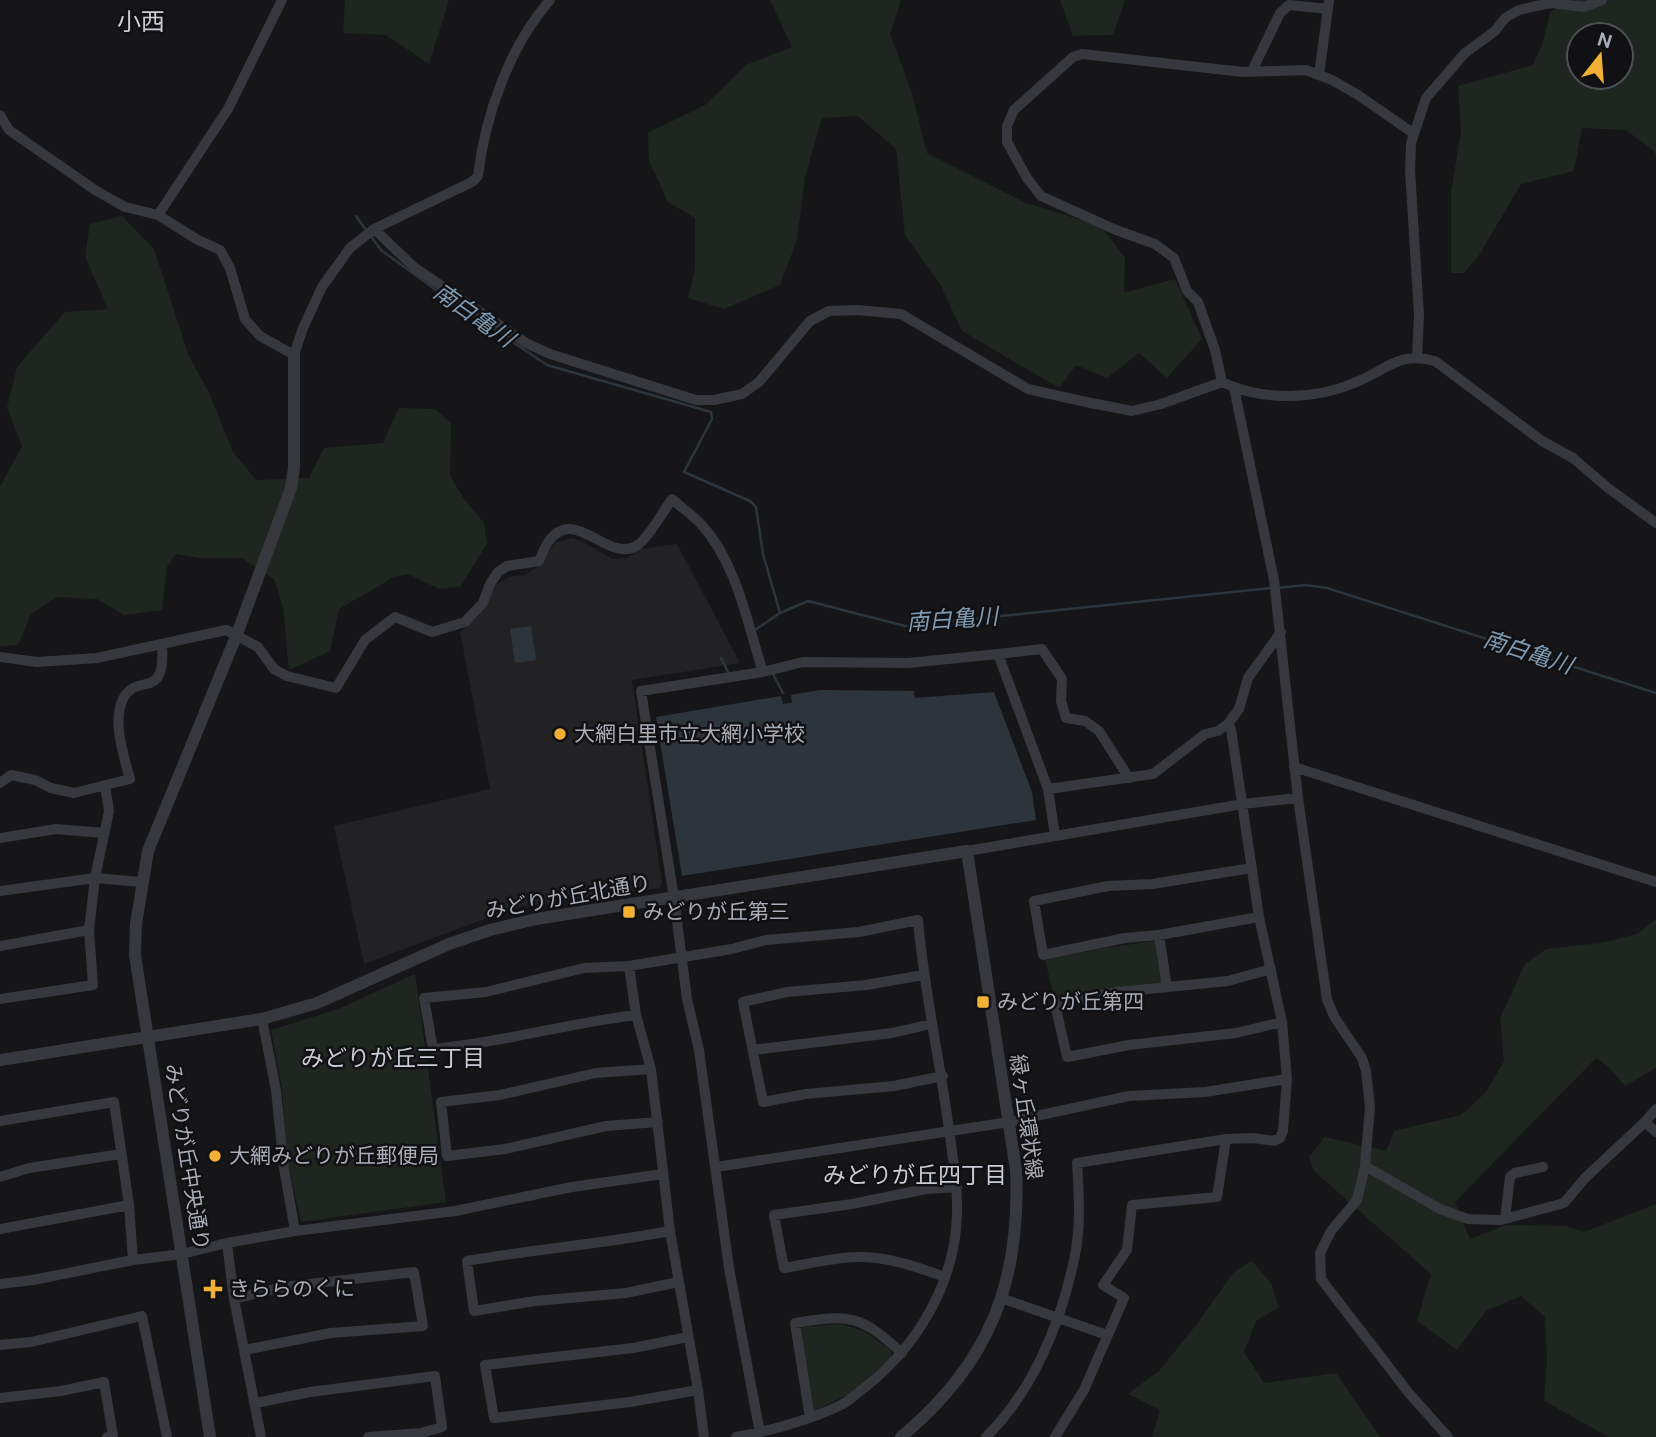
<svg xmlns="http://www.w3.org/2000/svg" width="1656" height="1437" font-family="'DM Sans','Noto Sans JP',sans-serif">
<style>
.built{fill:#222225}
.green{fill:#1e261f;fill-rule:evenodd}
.water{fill:#2c353c}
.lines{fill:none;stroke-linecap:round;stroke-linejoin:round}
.stream{stroke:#2c353c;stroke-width:2.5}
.minor{stroke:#37383d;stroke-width:10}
.tertiary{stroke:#37383d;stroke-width:12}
.poi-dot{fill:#f2b134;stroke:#111113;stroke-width:2.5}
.labels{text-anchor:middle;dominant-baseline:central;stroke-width:5;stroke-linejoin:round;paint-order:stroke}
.poi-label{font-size:21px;fill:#a8adb8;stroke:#111113;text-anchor:start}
.street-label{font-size:21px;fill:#a8adb8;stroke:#111113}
.water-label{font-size:23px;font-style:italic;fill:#7f9bb3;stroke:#111113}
.neighbourhood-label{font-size:23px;fill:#c9ccd4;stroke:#111113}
.quarter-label{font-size:24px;fill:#c9ccd4;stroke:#111113}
</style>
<rect width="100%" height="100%" fill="#161618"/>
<!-- built -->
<path class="built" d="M572,538L587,544L612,559L626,558L641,549L677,544L740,663L632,680L662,882L660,888L514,908L364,964L334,826L490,789L460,632L479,615L495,585L509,577L525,575L537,567L556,542Z"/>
<!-- green -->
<path class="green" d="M345,0H449L429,64L386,35L343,33Z
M770,0H901L890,34L912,93L927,153L1026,203L1101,226L1125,258L1124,293L1175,279L1202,339L1167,378L1139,353L1107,378L1076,365L1059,388L962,331L940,284L905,235L896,149L858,116L822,118L805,177L797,240L780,285L724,309L688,298L695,269V218L668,202L649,161L648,133L705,105L746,65L792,47Z
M1060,0H1125L1113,35L1073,36Z
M1571,0H1656V155L1654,151L1626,130L1582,128L1574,171L1521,184L1478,257L1464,273H1451V192L1461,131L1458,86L1533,65L1543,42L1550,12ZM1579,35H1621V77H1579Z
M122,216L154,249L188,354L209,393L233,452L256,480L309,478L324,448L383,443L399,408L435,409L451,423L450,476L464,499L484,523L487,544L460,587L439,589L408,574L394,577L339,609L330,651L289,670L283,607L274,579L242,558H200L176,554L167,567L162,610L124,615L97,599L57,597L31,614L18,645L0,646V487L22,446L7,408L17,367L65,312L108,309L85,257L90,224Z
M1656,919V1068L1625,1086L1610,1068L1596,1058L1455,1202L1470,1239L1506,1225L1565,1226L1584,1232L1656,1204V1437H1609L1544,1401L1547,1359L1545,1317L1521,1296L1486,1311L1457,1350L1417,1321L1431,1274L1314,1171L1309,1157L1325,1137L1386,1151L1394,1131L1461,1115L1486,1092L1504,1061L1500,1018L1525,964L1546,949L1601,943L1637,934Z
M1155,941L1162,985L1055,1000L1045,960L1104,948Z
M415,974L446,1202L301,1222L288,1161L282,1088L271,1030L338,1009Z
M1252,1261L1271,1283L1279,1307L1256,1321L1244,1352L1264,1383L1336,1373L1380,1437H1152L1160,1410L1128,1394L1159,1371L1196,1325L1233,1273Z
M841,1324L864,1331L891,1350V1357L853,1392L814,1411L800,1331L803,1327Z"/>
<!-- water -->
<path class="water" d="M531,626L536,660L515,663L510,629Z
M820,690L914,691L915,698L994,692L1032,792L1036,820L682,876L656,717L781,696L783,704L792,703L791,695Z"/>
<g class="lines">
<!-- stream -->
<path class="stream" d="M356,216L366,230
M370,235L381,250L440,293L547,365L711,412L712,419L684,472L750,501L756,507L763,554L780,613
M1277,588L1306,585L1327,588L1656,693
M755,630L780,613L808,601L905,626L1271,588
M721,658L729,674
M773,674L783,693"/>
<!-- minor -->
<path class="minor" d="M1252,71L1280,13L1289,5L1328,9
M1319,75L1329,0
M0,115L9,130L95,190L125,207L158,215L198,240L220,250L230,268L245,319L260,336L294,355L303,328L322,287L350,248L374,229L472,182L478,176C485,116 509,47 550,0
M158,215L228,109L282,0
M374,229L415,268L526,343L550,354L696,400H714L742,394L759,382L810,321L829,311L857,310L901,314L1028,389L1086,402L1132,411L1161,404L1222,382C1262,401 1314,400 1354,383C1387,370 1398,351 1435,361L1542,441L1573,458L1608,488L1656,523
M1417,356L1419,315L1410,170L1411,143L1426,98L1465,53L1495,31L1505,18L1519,10L1536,6L1552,3L1584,7L1602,0
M1222,382L1215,350L1198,302L1187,291L1174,258L1155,244L1116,230L1041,196L1027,178L1007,142V126L1014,110L1073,57L1082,54L1243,72L1306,70L1332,80L1358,95L1413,133
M1234,388L1274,580L1298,798L1327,1000L1335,1018L1362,1058L1366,1071L1370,1107L1365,1166L1357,1200L1331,1231L1320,1253L1321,1279L1408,1392L1448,1437
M998,654L1042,649L1062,679L1061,701L1066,718L1085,721L1099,731L1129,778
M0,657L37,662L97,658L226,630L258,647L274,669L287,676L336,688L365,640L395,617L432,632L465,622L483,603L490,584L498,572L507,566L539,561C542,554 545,546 549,541C576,504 610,567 639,544C649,537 664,510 672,499C681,507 692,515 701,524C737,563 747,623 763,672
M1294,767L1656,882
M0,783L11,775L35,780L51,788L74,793L130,779C124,757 112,721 123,699C137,671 166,703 162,645
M1048,789L1153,774L1205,734L1218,731L1228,724L1239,709L1248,678L1281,632
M0,838L56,829L104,833
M967,851L1243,804L1298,798
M1252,868L1152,884L1108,886L1034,901L1043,955L1125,938L1159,935L1259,917
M0,891L95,878L141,882
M1159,935L1167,987
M0,946L89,930
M629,966L636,1015L651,1069L670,1231L698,1390L704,1437
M1271,969L1228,981L1118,992L1055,1004L1067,1057L1129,1045L1236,1033L1282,1022
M923,975L866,985L787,992L743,1002L763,1102L806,1094L894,1086L943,1076
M0,999L93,985L89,930L95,878L109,811L105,785
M636,1015C568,1023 501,1043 433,1049L424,998L486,992L584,968L629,966L732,949L766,940L859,932L918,920C924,991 940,1060 949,1130C953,1159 958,1187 957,1215C955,1283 917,1347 864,1388C857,1393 850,1400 843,1404C809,1421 773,1430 736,1437
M262,1019L276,1090L284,1168L295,1231
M753,1050L892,1033L931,1024
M651,1069L596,1073L500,1095L441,1102L447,1156L505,1149L606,1126L658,1122
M0,1121L114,1102L129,1205L133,1260
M1645,1122L1656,1132
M1365,1166L1440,1209L1468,1219L1501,1220L1564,1203L1586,1177L1645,1122L1656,1109
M716,1167L1009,1122L1129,1096L1205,1092L1287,1079
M0,1177L29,1168L121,1154
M1505,1219L1510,1177L1515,1173L1543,1167
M0,1229L129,1205
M670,1231C603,1244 534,1249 467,1261L474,1311L535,1301L626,1293L678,1282
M227,1243L234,1299L261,1437
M945,1277C922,1269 901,1261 876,1258C846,1254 814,1263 784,1268L774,1215L852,1204L926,1189L957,1187
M0,1284L33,1280L133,1260L182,1254L227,1243L295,1231L455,1211L572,1187L663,1174
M1001,1298L1107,1335
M234,1299L283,1287L414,1272L423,1326L331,1333L244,1350
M688,1337L633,1348L485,1365L494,1418L630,1402L698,1390
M0,1345L31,1342L142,1316L167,1437
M0,1398L61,1391L104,1382L113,1436L107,1437
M256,1403L310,1392L435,1376L442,1427L421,1433L368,1437
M810,1418L795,1323C851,1314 860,1315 902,1353
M760,1433L729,1268L699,1050L687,999L674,898L641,691L763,672L803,662L908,663L998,654L1048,789L1055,835
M986,1437C1034,1390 1062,1320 1075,1255C1081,1225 1079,1194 1077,1163L1226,1139L1254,1138L1274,1141L1280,1138L1283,1131L1287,1079L1282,1022L1259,917L1231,729L1228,724
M1055,1437L1084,1390L1124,1298L1103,1285L1127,1250L1132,1205L1217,1197L1226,1139"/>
<!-- tertiary -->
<path class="tertiary" d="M0,1060L262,1019L317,1003L449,944L490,930L536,919L967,851L1016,1170C1021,1283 989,1364 901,1437
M210,1437L135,955L136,924L148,851L237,634L291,488L294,468V355"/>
</g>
<!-- markers -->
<g class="poi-dot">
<circle cx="560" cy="734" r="7"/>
<rect x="622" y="905" width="14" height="14" rx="3.5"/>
<rect x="976" y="995" width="14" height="14" rx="3.5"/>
<circle cx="215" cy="1156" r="7"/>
<path d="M209.5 1278.5h7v7h7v7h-7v7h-7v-7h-7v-7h7z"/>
</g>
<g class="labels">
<!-- poi labels -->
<g class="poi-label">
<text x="574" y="734">大網白里市立大網小学校</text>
<text x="643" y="912">みどりが丘第三</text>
<text x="997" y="1002">みどりが丘第四</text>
<text x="229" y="1156">大網みどりが丘郵便局</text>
<text x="229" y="1289">きららのくに</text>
</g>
<!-- street labels -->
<g class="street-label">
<text transform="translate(568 897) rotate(-10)">みどりが丘北通り</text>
<text transform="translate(1026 1117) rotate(82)">緑ヶ丘環状線</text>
<text transform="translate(187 1157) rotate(81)">みどりが丘中央通り</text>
</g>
<!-- water labels -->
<g class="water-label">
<text transform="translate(474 315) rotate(35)">南白亀川</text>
<text transform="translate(952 619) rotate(-4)">南白亀川</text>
<text transform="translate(1528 652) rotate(18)">南白亀川</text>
</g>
<!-- neighbourhood labels -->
<g class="neighbourhood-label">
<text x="393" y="1058">みどりが丘三丁目</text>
<text x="915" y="1175">みどりが丘四丁目</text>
</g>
<!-- quarter labels -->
<g class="quarter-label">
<text x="141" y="21">小西</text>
</g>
</g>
<!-- north arrow -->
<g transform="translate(1600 56) rotate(17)"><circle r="33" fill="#111113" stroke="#4d4f55" stroke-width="2"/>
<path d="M0-5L12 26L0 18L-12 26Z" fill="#f2b134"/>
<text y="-10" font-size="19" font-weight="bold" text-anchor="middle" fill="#a8adb8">N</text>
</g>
</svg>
